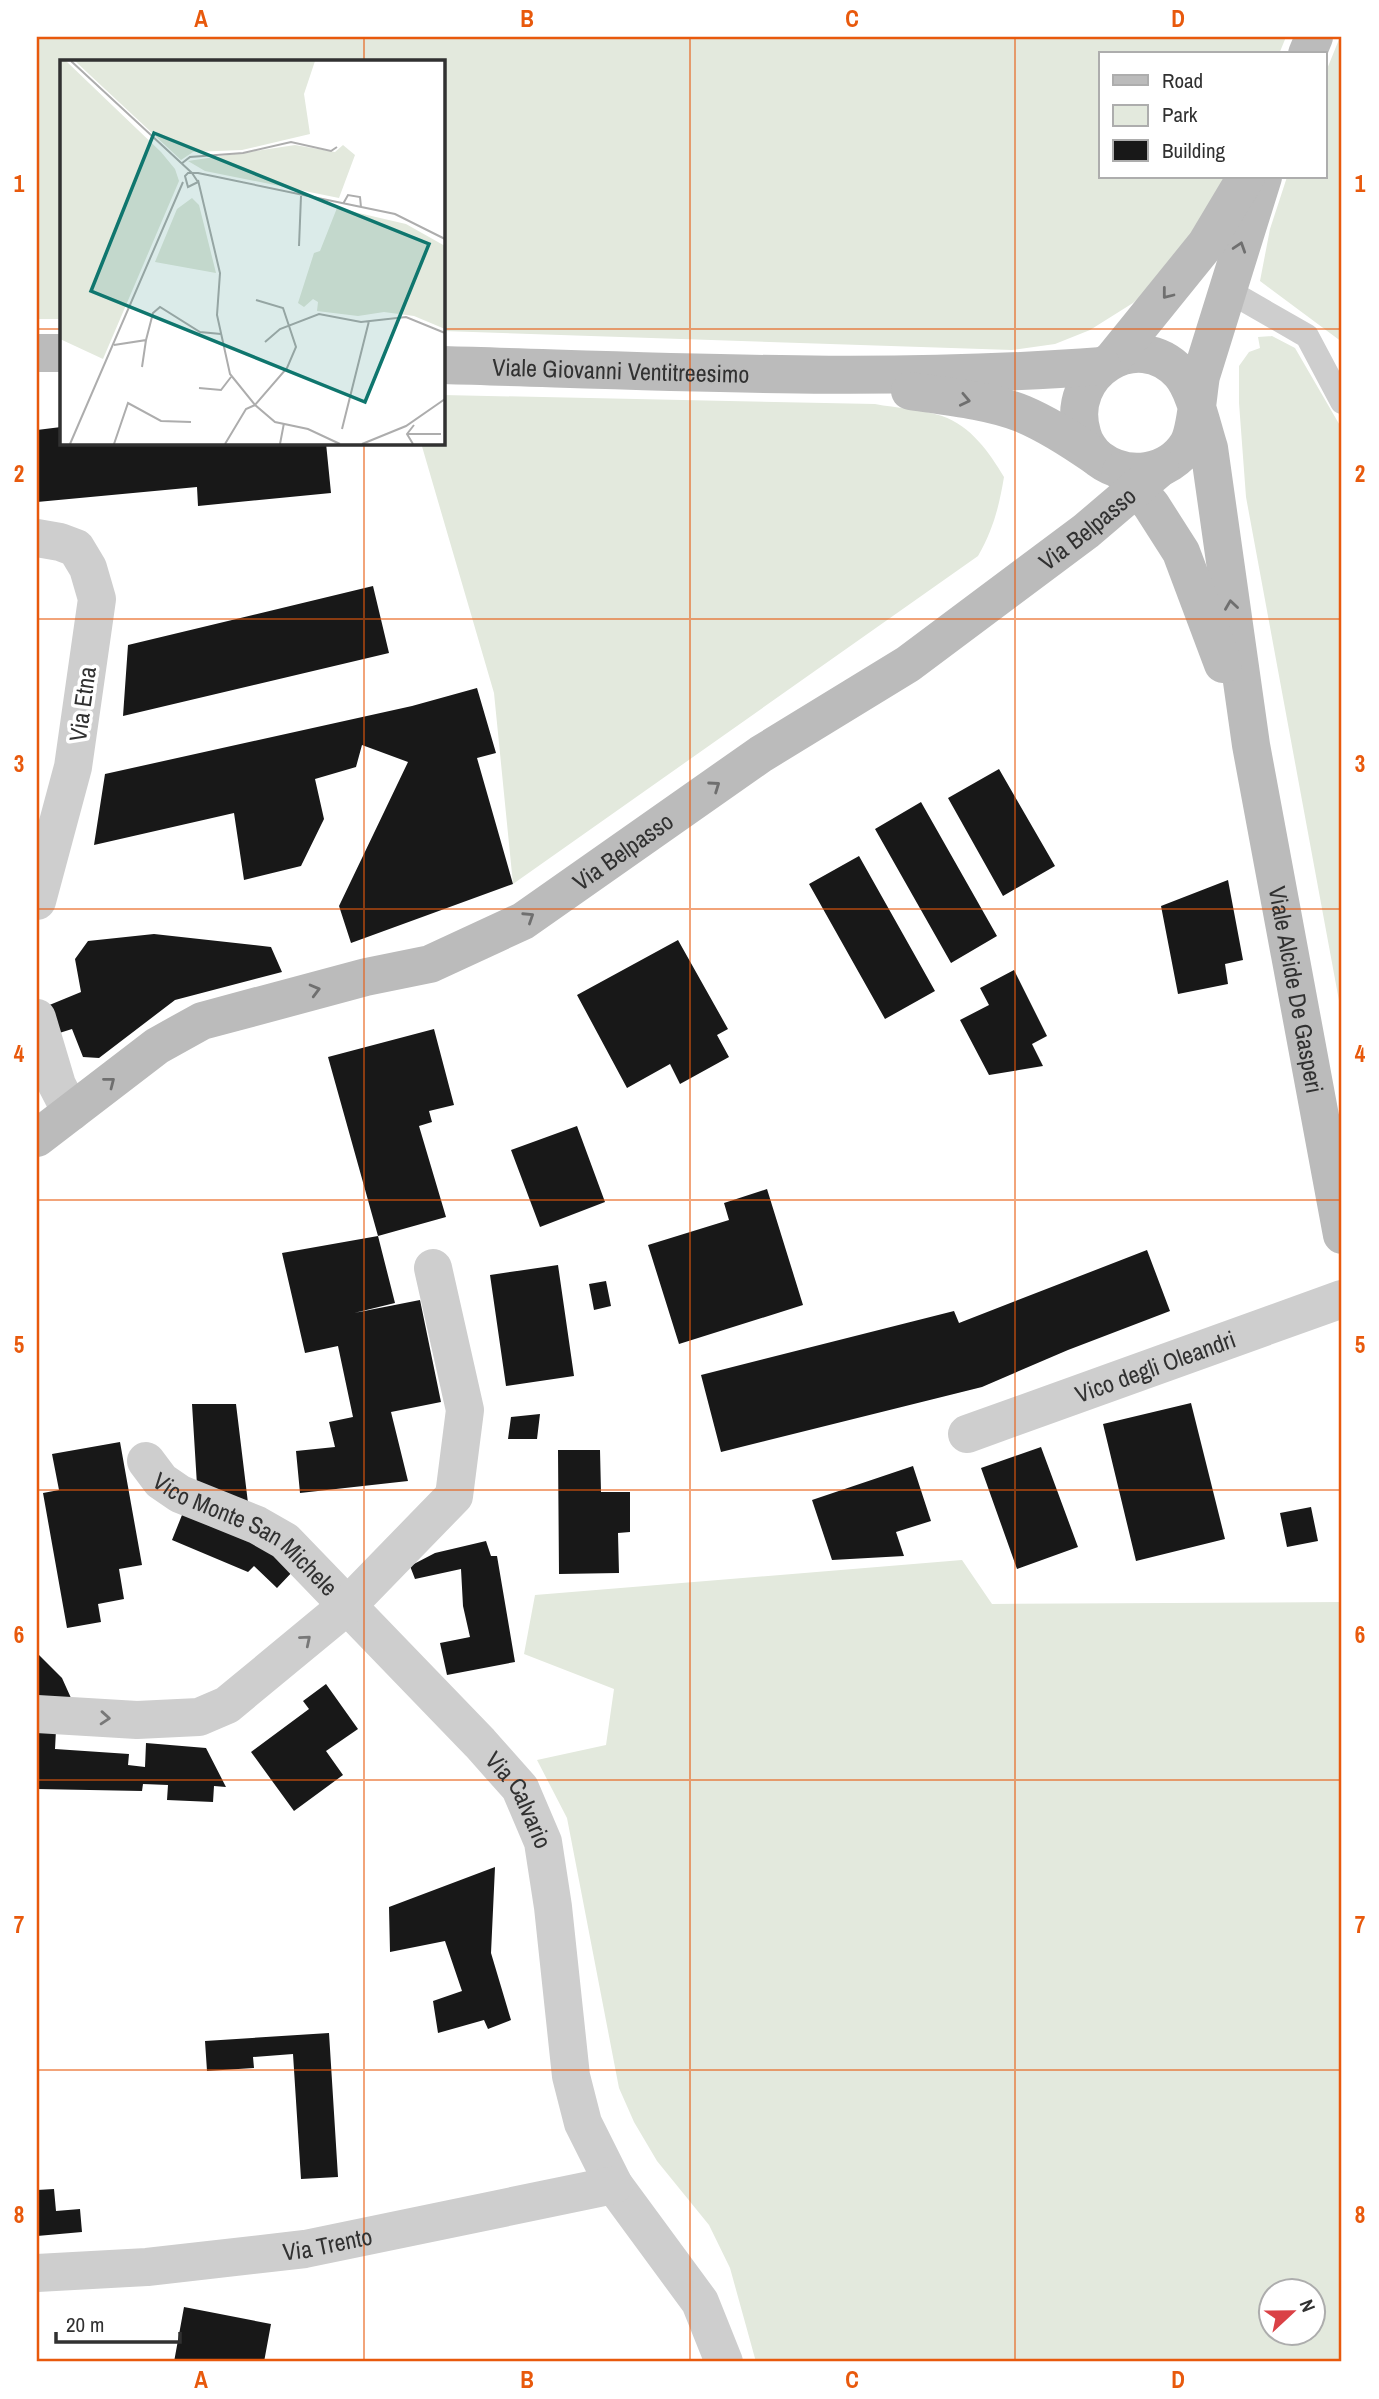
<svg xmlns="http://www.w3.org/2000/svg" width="1379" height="2399" font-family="'Archivo Narrow',sans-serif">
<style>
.green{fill:#e3e9dd;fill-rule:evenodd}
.building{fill:#181818}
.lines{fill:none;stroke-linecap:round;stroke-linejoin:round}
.lane{stroke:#cecece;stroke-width:24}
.street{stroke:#cecece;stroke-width:38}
.secondary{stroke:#bbb;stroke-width:38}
.oneway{stroke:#6f6f6f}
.oneway2{stroke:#787878}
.grid{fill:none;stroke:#e8590c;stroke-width:2;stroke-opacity:0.55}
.labels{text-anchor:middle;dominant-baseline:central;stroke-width:7;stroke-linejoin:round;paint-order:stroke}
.street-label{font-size:24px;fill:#313131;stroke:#fff}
.inset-road{fill:none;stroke:#adadad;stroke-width:2}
.view{fill:#0f766e;fill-opacity:0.15;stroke:#0f766e;stroke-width:3.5}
.inset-edge{fill:none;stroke:#313131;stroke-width:3.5}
.neatline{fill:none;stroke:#e8590c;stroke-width:2.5}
.grid-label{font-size:23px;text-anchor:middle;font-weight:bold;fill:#e8590c}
</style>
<rect width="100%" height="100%" fill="#fff"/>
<!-- green -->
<path class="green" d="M37,37H1286L1279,54H1101V177H1226L1174,267L1133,303L1090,330L1055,344L1012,350L443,331V61H61V319H37Z
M1340,37H1342V342L1260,281L1270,229L1287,177H1325V74Z
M1272,336L1295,348L1342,429V1017L1246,497L1239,403V366L1249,352L1260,348L1258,337Z
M443,395L875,404C896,408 921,409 942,416C971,426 989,452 1004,477C999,507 993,530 978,556L513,884L494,693L421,443H443Z
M962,1560L992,1604L1342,1602V2362H756L730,2268L709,2225L657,2161L634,2122L619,2088L567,1818L537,1760L606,1745L614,1689L524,1654L535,1595ZM1312,2290V2332H1270V2290Z"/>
<!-- building -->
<path class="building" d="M61,427V443H326L331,493L198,506L197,487L37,502V430Z
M373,586L389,653L123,716L128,645Z
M477,688L496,753L477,758L513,884L351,943L339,906L408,762L362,745L356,767L315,779L324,819L301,866L244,880L234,813L94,845L105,774L412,706Z
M999,769L1055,866L1003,896L948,798Z
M921,802L997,936L951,963L875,829Z
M859,856L935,991L885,1019L809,884Z
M1228,880L1243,960L1225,964L1228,984L1178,994L1161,906Z
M154,934L271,947L282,972L175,1000L99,1058L83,1057L72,1029L53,1035L47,1006L81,992L75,959L88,941Z
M678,940L728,1029L717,1035L729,1057L680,1084L670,1064L627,1088L577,995Z
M1014,970L1047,1036L1032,1044L1043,1066L989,1075L960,1020L989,1005L980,988Z
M434,1029L454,1105L429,1111L432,1122L419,1126L446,1217L378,1236L328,1057Z
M577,1126L605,1202L540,1227L511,1150Z
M767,1189L803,1305L679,1344L648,1245L729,1220L724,1203Z
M378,1236L395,1303L354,1313L420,1300L441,1402L391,1412L408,1481L300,1493L296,1451L335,1447L329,1422L353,1417L338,1346L305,1353L282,1253Z
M1147,1250L1170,1311L1068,1350L982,1387L721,1452L701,1375L954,1311L959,1323Z
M558,1265L574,1376L506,1386L490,1275Z
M606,1281L611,1306L594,1310L589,1284Z
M1191,1403L1225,1539L1136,1561L1103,1424Z
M192,1404H236L248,1503L197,1485Z
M540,1414L537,1439H508L511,1417Z
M120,1442L142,1565L119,1569L124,1599L98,1604L101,1622L67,1628L43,1493L59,1490L52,1454Z
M1041,1447L1078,1547L1017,1569L981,1468Z
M558,1450H600L601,1492H630V1532L618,1533L619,1573L559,1574Z
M913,1466L931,1521L896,1532L904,1556L832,1560L812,1500Z
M1311,1507L1318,1541L1287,1547L1280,1513Z
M184,1510L272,1547L295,1569L277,1588L254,1566L248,1572L172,1540Z
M486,1541L491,1556H497L515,1662L447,1675L440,1643L470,1637L463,1606L461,1569L415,1579L410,1566L435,1553Z
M37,1653L62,1678L71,1698L37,1697Z
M326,1684L358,1729L326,1751L343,1775L294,1811L251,1752L309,1709L303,1701Z
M37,1729L56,1730L55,1749L129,1754L128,1765L145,1767L146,1743L206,1748L226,1787L214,1786L213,1802L167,1800L168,1785L143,1784L142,1791L37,1789Z
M495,1867L491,1953L511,2020L488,2029L484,2020L438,2033L433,2001L462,1991L445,1941L390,1952L389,1907Z
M329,2033L338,2177L301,2179L293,2054L253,2057L254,2068L207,2071L205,2041Z
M54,2189L56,2211L80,2209L82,2232L37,2236V2190Z
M184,2307L271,2324L264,2362H174Z"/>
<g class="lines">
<!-- lane -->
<path class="lane" d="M1227,290L1307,336L1342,402"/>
<!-- street -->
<g class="street">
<path d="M37,538L60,542L76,548L88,568L97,599L73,767L37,901"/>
<path d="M37,1018L57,1085L71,1112"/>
<path id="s1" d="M967,1434L1342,1299"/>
<path id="s2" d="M146,1461L161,1481L180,1494L257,1525L285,1541L480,1743L520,1788L543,1842L553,1907L571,2076L583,2123L614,2185L700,2302L724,2362"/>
<path d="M37,1714L137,1720L199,1717L227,1705L348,1605L454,1496L465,1410L433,1268"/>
<path id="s3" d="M37,2273L147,2267L305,2249L614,2185"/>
</g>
<!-- secondary -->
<g class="secondary">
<path d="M1307,54L1314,37"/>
<path id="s4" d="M1263,177L1201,376C1198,393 1196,430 1188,444C1169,475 1127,480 1099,459C1091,453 1084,442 1082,433C1064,373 1137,326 1180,373C1195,390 1202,427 1209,448L1251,745L1342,1235"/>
<path d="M37,353H61"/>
<path d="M1113,359L1206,244L1246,177"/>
<path id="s5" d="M443,365C662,371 883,383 1102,366"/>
<path d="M910,391C945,396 992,401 1023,414C1049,425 1072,440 1095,456"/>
<path d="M1121,471L1151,505L1181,552L1223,664"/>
<path id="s6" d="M37,1138L157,1046L202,1021L366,977L430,964L523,921L761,754L908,664L1086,531L1160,468"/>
</g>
</g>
<!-- one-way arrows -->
<defs><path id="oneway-chevron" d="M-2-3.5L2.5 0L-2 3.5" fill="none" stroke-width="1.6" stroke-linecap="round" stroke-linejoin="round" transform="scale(1.75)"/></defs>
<g class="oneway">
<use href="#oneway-chevron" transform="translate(1240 247) rotate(-72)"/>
<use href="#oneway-chevron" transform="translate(1167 294) rotate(128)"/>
<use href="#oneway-chevron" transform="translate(965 400) rotate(12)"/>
<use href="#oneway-chevron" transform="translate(1231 605) rotate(-98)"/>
<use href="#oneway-chevron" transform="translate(715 786) rotate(-35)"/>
<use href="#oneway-chevron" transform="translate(529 917) rotate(-33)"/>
<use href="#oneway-chevron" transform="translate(315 990) rotate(-15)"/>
<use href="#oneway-chevron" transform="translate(110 1082) rotate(-38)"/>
</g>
<g class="oneway2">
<use href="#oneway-chevron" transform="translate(306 1640) rotate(-40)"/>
<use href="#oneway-chevron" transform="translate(105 1718) rotate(4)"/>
</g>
<!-- grid -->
<path class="grid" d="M364,37V61M690,37V2362M1015,37V2362M37,329H61M443,329H1342M364,443V2362M37,619H1342M37,909H1342M37,1200H1342M37,1490H1342M37,1780H1342M37,2070H1342"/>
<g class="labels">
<!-- street labels -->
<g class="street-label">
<text stroke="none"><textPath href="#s5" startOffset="178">Viale Giovanni Ventitreesimo</textPath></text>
<text stroke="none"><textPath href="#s6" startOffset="1228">Via Belpasso</textPath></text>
<text transform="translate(82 704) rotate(-82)">Via Etna</text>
<text stroke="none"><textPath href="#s6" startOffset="662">Via Belpasso</textPath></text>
<text stroke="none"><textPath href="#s4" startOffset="1200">Viale Alcide De Gasperi</textPath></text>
<text stroke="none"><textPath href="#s1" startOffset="200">Vico degli Oleandri</textPath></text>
<text stroke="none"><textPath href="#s2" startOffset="126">Vico Monte San Michele</textPath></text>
<text stroke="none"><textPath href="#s2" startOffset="514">Via Calvario</textPath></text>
<text stroke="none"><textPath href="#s3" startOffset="292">Via Trento</textPath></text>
</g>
</g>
<!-- overview -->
<g transform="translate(60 60)">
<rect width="385" height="385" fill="#fff"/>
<path d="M0,1H6L101,92L115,109L119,121L43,299L0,279ZM15,1H255L244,34L250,74L182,90L133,92L121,100ZM235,85L275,92L283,85L295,95L279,138L145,111L128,101ZM132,138L139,145L156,213L95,202L117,149ZM277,148L346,164L385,186V269L354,256L324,252L298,256L257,251L258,242L253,239L244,247L238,243L254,193L260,191Z" fill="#e3e9dd"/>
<path class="inset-road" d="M11,1L132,113M121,104L130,97L183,93L231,82L271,91L277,87M132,113L138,122L128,127L125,116L128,113H138L335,154L385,179M138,120L160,213L157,255L170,314L195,345L227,308L236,287L223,248L196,240M283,144L288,135L300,137L301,147M239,186L241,136M205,282L220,269L259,254L301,262L346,257L385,273M54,285L86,280L93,253L100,247L140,272L161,274M82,307L86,280M139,328L161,330L171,317M282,369L309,261M347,374H381M10,384L123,122M54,384L68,343L101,361L131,362M165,384L186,349L195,345L215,362L248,369L280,384M220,384L224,363M302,384L346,366L385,339M353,384L347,374L354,365"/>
<path class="view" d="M94,73L369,184L305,342L31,231Z"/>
<rect width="385" height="385" class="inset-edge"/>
</g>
<!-- border -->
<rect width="1379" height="2399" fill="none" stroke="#ffffff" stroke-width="77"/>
<!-- legend -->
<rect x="1099" y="52" width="228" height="126" fill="#ffffff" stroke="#adadad" stroke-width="2"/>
<rect x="1113" y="75" width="35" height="10" fill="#bbbbbb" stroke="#adadad" stroke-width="2"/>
<text x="1162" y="88" font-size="21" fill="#313131">Road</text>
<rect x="1113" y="105" width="35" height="21" fill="#e3e9dd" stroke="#adadad" stroke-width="2"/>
<text x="1162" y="122" font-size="21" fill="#313131">Park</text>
<rect x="1113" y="140" width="35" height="21" fill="#181818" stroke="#adadad" stroke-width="2"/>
<text x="1162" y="158" font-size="21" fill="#313131">Building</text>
<!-- north arrow -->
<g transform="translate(1292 2312) rotate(68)"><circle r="33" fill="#ffffff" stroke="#adadad" stroke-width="2"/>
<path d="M0-5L12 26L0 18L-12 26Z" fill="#da4146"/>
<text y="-10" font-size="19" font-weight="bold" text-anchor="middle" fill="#313131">N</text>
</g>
<!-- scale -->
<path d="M56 2332v10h124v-10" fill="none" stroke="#313131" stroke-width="3.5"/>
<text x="66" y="2332" font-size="21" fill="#313131" stroke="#ffffff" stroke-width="5" paint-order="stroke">20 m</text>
<rect x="38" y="38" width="1302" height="2322" class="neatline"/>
<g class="grid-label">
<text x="201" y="27">A</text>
<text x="527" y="27">B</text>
<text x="852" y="27">C</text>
<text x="1178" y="27">D</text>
<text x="19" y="192">1</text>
<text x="1360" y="192">1</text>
<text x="19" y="482">2</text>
<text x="1360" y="482">2</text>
<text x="19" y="772">3</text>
<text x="1360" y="772">3</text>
<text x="19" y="1062">4</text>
<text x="1360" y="1062">4</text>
<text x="19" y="1353">5</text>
<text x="1360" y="1353">5</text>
<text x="19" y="1643">6</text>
<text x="1360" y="1643">6</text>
<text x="19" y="1933">7</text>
<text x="1360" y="1933">7</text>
<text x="19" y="2223">8</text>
<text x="1360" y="2223">8</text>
<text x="201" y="2388">A</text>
<text x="527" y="2388">B</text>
<text x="852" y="2388">C</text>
<text x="1178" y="2388">D</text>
</g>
</svg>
